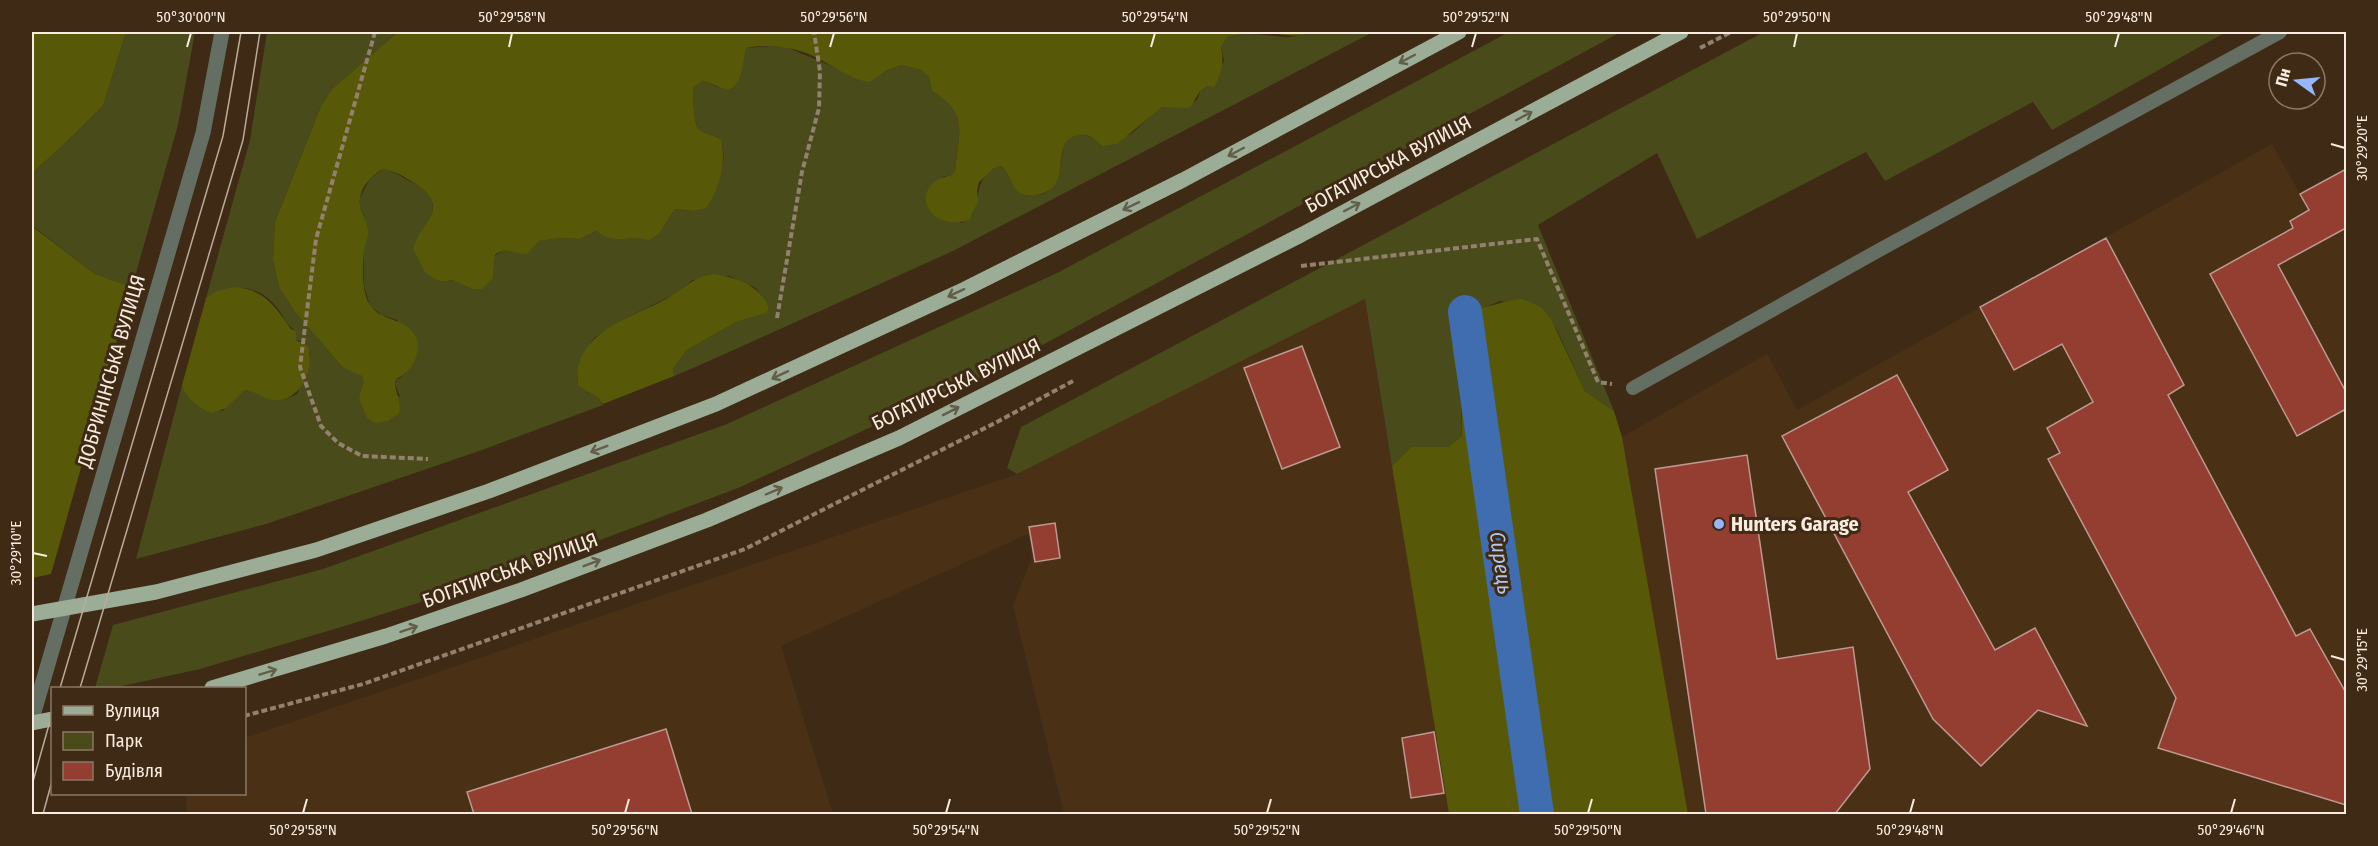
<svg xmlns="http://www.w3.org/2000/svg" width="2378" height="846" font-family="'Fira Sans Condensed',sans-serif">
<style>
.built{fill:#4a3116}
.green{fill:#494b1a}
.forest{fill:#575908}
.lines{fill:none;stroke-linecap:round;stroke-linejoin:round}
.canal{stroke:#406cb0;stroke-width:34}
.building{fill:#943e32;stroke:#bd9992;stroke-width:1.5}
.path{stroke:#92816f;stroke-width:4;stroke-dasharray:6 3;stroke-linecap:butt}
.lane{stroke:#656e63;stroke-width:14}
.street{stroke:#656e63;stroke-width:15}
.primary{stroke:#9bad96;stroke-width:15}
.tram{stroke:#baab9b;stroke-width:1.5}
.oneway{stroke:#635e49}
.ticks{fill:none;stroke:#f9ecdf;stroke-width:2}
.poi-dot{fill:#96b6fd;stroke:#3e2a15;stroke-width:2}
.labels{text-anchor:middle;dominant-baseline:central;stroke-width:6;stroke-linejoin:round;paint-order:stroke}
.street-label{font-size:20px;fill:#f9ecdf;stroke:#3e2a15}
.poi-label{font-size:20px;font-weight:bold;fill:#f9ecdf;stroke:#3e2a15;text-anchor:start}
.water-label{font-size:21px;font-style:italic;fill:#afc7ec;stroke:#3e2a15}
.neatline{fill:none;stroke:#f9ecdf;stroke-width:2}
.ticks-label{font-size:15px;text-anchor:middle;fill:#f9ecdf}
</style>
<rect width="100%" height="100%" fill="#3e2a15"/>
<!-- built -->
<path class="built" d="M2272,144L2300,194L2346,169V814H1688L1622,437L1767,354L1797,410Z
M1365,299L1449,814H1064L1013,605L1032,558L1028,534L781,646L833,814H186L187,794H244L245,738L1017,474Z"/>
<!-- green -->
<path class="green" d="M126,32H195L178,125L132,287L95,274L34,227L32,233V173L58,150L103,106Z
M267,32H398L332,89L321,106L275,222L273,260L279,287L295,312L339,363L362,376L365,381L400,397L395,384L396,381L409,370L416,356L397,320L382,315L370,306L364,286V249L368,228L360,206V198L369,180L382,169C391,170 397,174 404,178C426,189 443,200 426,225L443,282L452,280L472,289L493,278L495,256C504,248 511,249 521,254L539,241L560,238L580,239L596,231C614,245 638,237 659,234L675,209L693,211C712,189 730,171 721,139C715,136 704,134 699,129C693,124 693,95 694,87L703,81L718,87L742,61L746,48L771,46L786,47L870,82L886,71L901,65L921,70L929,77L932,91C969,114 959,132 955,170L952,175L942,177L960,223L970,220C983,199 971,176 1001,166C1010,173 1009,186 1020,191C1028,195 1033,196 1042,194C1071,185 1051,132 1082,134C1090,135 1095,140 1101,146L1131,134L1162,106L1180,107L1197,100L1200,91L1208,86L1224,61L1221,47L1228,36C1250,32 1262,35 1284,37C1294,38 1302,34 1312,32C1331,28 1354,32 1373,32L953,251L698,366L674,376L673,369L687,350L736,322L767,313L769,307L756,288L729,276L693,280L673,295L626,318L594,338L585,351L577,376L578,386L597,397L603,405L482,450L266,524L136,559L182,385L184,389L222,411L245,390C269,393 270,407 297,394L307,370L310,353L302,341L296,340V331C287,326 284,317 278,309C257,282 233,284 206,298L250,140Z
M1509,32H1621L998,369L738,488L513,573L348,625L200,669L113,688H95L113,625L323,569L727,424L1057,273Z
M1764,32H2226L2052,130L2033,102L1885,181L1866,152L1697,239L1657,153L1538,225L1614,411L1585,391L1557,330L1541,307L1500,301L1480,310L1473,308L1453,354L1461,402L1462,436L1448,447H1411L1392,466L1365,299L1017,474L1007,468L1021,427Z"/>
<!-- forest -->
<path class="forest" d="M32,32H126L103,106L58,150L32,173Z
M398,32H1313C1292,39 1286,34 1266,33C1253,33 1241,34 1228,36L1221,47C1224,63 1222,73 1214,87L1208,86L1200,91L1190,108L1162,107L1117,144L1101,146C1095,139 1087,132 1077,135C1056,140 1064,169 1056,183C1051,193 1034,198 1023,194C1010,189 1011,174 1001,166L993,169L979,182L977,191L978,201L970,220C926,233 906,184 952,175L955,170C959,132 969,114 932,91L929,77L921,70L901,65L886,71L870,82C852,80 840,70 823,61C800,48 772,43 746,48C742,63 744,83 728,90L703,81L694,87C693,95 693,124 699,129C704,134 715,136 721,139C727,161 719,191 706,208L693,211L675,209L659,234L649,240C630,234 615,246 596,231L580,239L560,238L539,241L527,254C514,255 507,245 495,255L493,278L482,289H472L452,280L443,282L433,278L425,272L413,249C420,223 452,208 417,185C407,178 394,170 382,169C372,176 362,185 360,198C358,209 366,218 368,229C369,237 365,243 364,251C363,266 361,292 370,305C382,323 410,317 417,340C420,349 415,363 409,370C406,374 397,377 395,382C394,388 402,402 399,413L388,421L375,423L367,418L359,398L364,381L362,376L346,369L339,363L295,312L279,287L273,260L275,222L321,106L332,89Z
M33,227L95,274L132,287L51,574L32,578V233Z
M714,274C737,278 758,284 769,307L767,313L736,322L687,350L673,369L674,376L603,404L597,397L578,386C571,333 629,319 666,299C682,290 694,276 714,274Z
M234,287C264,289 275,306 291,329L296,331V340L308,346C315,369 301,403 272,400C263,399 255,391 245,390L226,408L211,413C199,408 186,399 182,385L206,298L217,291Z
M1522,299L1541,307L1551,319L1585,391L1614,411L1622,437L1688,814H1449L1392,466L1411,447H1448L1462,436C1462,425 1462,413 1461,402C1458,373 1444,340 1459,312C1467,310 1477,310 1483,308C1498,304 1506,300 1522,299Z"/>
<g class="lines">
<!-- canal -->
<path class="canal" d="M1465,312L1537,814"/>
</g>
<!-- building -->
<path class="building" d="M2346,169V228L2278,265L2346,392V409L2297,436L2210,274L2293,228L2290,221L2309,210L2300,194Z
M2106,238L2184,385L2168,395L2296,636L2310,629L2346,693V805L2158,748L2176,698L2048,459L2060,453L2047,428L2093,402L2062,344L2014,370L1980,307Z
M1302,346L1340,447L1282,469L1244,368Z
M1897,375L1948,470L1908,492L1995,650L2035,628L2087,726L2038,710L1981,766L1933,719L1782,436Z
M1747,455L1777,659L1853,647L1870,769L1835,814H1706L1655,469Z
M1055,523L1060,558L1035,562L1029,527Z
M666,729L692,814H474L467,792Z
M1434,732L1444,793L1411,798L1402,738Z"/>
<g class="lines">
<!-- path -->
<path class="path" d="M375,32L316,239L300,367L321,426L338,443L362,456L428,459
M1700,48L1731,32
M1301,266L1537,239L1598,382L1612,384
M777,318L802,172L819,108L820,71L814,32
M244,716L363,684L745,549L995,423L1073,381"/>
<!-- lane -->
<path class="lane" d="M1633,388L1883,248L2280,32"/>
<!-- street -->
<path class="street" d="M32,719L203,133L222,32"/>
<!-- primary -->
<path class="primary" d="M32,614L156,592L316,550L489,491L716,404L965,289L1183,180L1459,32
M212,688L386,636L521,590L707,520L899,438L1301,235L1681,32
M32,723L52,719"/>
<!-- tram -->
<path class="tram" d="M60,688L223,136L241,32
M80,688L243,140L260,32
M32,785L52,714
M43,814L52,781"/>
</g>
<!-- one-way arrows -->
<defs><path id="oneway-shaft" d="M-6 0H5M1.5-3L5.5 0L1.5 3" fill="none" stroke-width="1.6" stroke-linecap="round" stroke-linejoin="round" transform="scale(1.5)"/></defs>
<g class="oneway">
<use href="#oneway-shaft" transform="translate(1407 59) rotate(152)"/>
<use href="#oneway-shaft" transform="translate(1524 116) rotate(-28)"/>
<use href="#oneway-shaft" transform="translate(1236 152) rotate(152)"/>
<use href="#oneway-shaft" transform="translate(1131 206) rotate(154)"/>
<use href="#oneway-shaft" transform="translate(1352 207) rotate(-28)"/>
<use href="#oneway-shaft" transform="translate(956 293) rotate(155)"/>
<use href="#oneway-shaft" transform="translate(780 375) rotate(155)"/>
<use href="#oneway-shaft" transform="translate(951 411) rotate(-27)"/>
<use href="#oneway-shaft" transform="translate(599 449) rotate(159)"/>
<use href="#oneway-shaft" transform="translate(774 491) rotate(-23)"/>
<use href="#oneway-shaft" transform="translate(592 563) rotate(-21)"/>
<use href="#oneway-shaft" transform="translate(409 629) rotate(-19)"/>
<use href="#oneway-shaft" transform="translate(268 672) rotate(-17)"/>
</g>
<!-- ticks -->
<path class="ticks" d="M187,47L191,33M509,47L512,33M830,47L834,33M1151,47L1155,33M1472,47L1476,33M1794,47L1797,33M2115,47L2119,33M2331,144L2345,148M33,553L47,556M2331,656L2345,660M303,813L307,799M625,813L629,799M946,813L950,799M1267,813L1271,799M1588,813L1592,799M1910,813L1914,799M2231,813L2235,799"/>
<!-- markers -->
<circle class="poi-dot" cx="1719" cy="524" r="6"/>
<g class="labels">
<!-- street labels -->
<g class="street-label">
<text transform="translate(1388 164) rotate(-28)">БОГАТИРСЬКА ВУЛИЦЯ</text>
<text transform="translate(111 371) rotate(-74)">ДОБРИНІНСЬКА ВУЛИЦЯ</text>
<text transform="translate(956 384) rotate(-26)">БОГАТИРСЬКА ВУЛИЦЯ</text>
<text transform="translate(510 570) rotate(-20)">БОГАТИРСЬКА ВУЛИЦЯ</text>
</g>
<!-- poi labels -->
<g class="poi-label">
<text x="1731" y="524">Hunters Garage</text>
</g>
<!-- water labels -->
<g class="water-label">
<text transform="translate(1501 563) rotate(82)">Сирець</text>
</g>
</g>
<!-- border -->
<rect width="2378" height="846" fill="none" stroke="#3e2a15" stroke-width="66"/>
<!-- legend -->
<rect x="51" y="687" width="195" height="108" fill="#3e2a15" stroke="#897866" stroke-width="1.5"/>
<rect x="63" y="706" width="30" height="9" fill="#9bad96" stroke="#897866" stroke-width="1.5"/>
<text x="105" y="717" font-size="18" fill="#f9ecdf">Вулиця</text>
<rect x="63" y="732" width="30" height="18" fill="#494b1a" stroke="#897866" stroke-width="1.5"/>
<text x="105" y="747" font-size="18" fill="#f9ecdf">Парк</text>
<rect x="63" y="762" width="30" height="18" fill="#943e32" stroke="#897866" stroke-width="1.5"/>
<text x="105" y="777" font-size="18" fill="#f9ecdf">Будівля</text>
<!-- north arrow -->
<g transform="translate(2297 81) rotate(285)"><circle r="28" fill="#3e2a15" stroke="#897866" stroke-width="1.5"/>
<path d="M0-4.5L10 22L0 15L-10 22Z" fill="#96b6fd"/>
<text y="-9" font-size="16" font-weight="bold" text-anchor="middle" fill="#f9ecdf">Пн</text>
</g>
<rect x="33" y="33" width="2312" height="780" class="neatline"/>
<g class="ticks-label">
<text x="191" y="22">50°30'00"N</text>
<text x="512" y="22">50°29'58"N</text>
<text x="834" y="22">50°29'56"N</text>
<text x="1155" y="22">50°29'54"N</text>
<text x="1476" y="22">50°29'52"N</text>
<text x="1797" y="22">50°29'50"N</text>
<text x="2119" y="22">50°29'48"N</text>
<text transform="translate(2362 148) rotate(-90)" y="5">30°29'20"E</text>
<text transform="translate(16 553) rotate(-90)" y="5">30°29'10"E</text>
<text transform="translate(2362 660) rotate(-90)" y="5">30°29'15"E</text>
<text x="303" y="835">50°29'58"N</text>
<text x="625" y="835">50°29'56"N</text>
<text x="946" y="835">50°29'54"N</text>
<text x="1267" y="835">50°29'52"N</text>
<text x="1588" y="835">50°29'50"N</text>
<text x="1910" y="835">50°29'48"N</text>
<text x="2231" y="835">50°29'46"N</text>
</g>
</svg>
